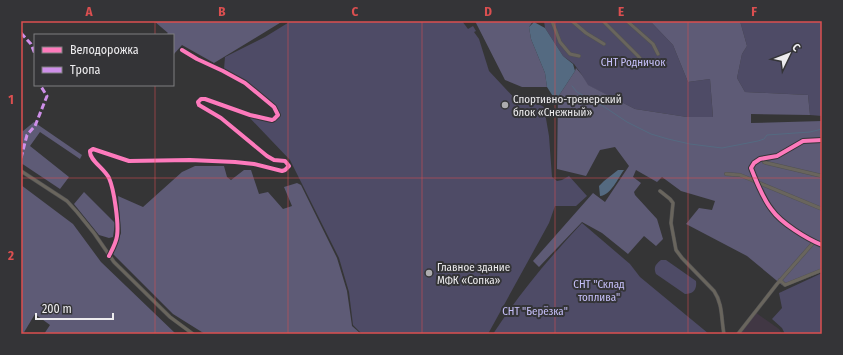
<svg xmlns="http://www.w3.org/2000/svg" width="843" height="355" font-family="'Fira Sans Condensed',sans-serif">
<style>
.education{fill:#413744}
.green{fill:#4e4b66}
.forest{fill:#5e5b76}
.water{fill:#546a81}
.lines{fill:none;stroke-linecap:round;stroke-linejoin:round}
.stream{stroke:#546a81;stroke-width:1}
.minor-casing{stroke:#525253;stroke-width:4}
.minor{stroke:#69655d;stroke-width:3}
.quiet{stroke:#ce8fe9;stroke-width:3;stroke-dasharray:6 3;stroke-linecap:butt}
.cycleway-casing{stroke:#343437;stroke-width:6}
.cycleway{stroke:#fd7abc;stroke-width:4}
.grid{fill:none;stroke:#db4f50;stroke-width:1;stroke-opacity:0.55}
.poi-dot{fill:#adacae;stroke:#343437;stroke-width:1.5}
.labels{text-anchor:middle;dominant-baseline:central;stroke-width:4;stroke-linejoin:round;paint-order:stroke}
.park-label{font-size:11px;fill:#c7c1fa;stroke:#343437}
.poi-label{font-size:11px;fill:#edecee;stroke:#343437;text-anchor:start}
.neatline{fill:none;stroke:#db4f50;stroke-width:1.5}
.grid-label{font-size:13px;text-anchor:middle;font-weight:bold;fill:#db4f50}
</style>
<rect width="100%" height="100%" fill="#353536"/>
<!-- education -->
<path class="education" d="M755,312L779,329L782,334H739Z"/>
<!-- green -->
<path class="green" d="M291,21H462L468,29L473,26L476,31L474,32L479,39L489,71L519,103L527,98L544,107L549,136L552,177L557,181L562,180L569,176L587,196L576,206H555L549,223L488,334H362L353,325L349,292L339,258L290,160L248,116C259,119 272,127 280,116C278,100 238,77 224,69L225,57L265,37Z
M544,21H650L673,45L688,82L710,79L713,118L687,117L635,109L587,85L582,75L574,64L563,56L545,28Z
M740,21H822V116L810,115L808,95L745,92L737,78L742,54L747,46Z
M582,223L630,264L640,277L709,334H493C519,294 549,258 582,223Z
M661,260H666L696,281C697,289 694,294 685,294L656,274C653,267 656,264 661,260Z
M822,273V334H785L782,328L772,319L782,308L779,293Z"/>
<!-- forest -->
<path class="forest" d="M154,21H283L214,63L182,45L174,54L173,35H166L168,33Z
M475,21H533L529,27L531,39L545,73L547,87H522L505,80Z
M650,21H740L747,46L742,54L737,78L745,92L808,95L810,115L751,114V123L822,121V272L785,286L782,285L747,256L686,224L699,208L712,210L715,201L681,191L662,177L657,182L636,170L633,177L641,183L634,192L635,195L657,219L663,239L656,246L644,236L628,254L602,233L582,222L539,267L533,261L593,193L605,202L629,166L615,147L600,150L586,176L557,169L558,97L575,71L576,68L582,75L588,85L635,109L687,117H713L710,79L688,82L673,45Z
M34,122L82,155L80,159L40,132L30,146L69,177L60,189L21,163V130L23,131Z
M195,166H224L227,177L231,180L244,170H251L259,194L268,192L283,209L292,206L284,187L297,183L301,185L337,258L347,291L352,326L361,334H205L173,314L113,254L121,233L118,196L143,207L182,172Z
M21,185L73,224L101,262L176,334H44L50,325L35,314L23,334H21Z
M84,192L115,223L113,237L109,238L99,235L74,204Z"/>
<!-- water -->
<path class="water" d="M534,22L545,28L563,56L573,64L575,71L558,97L554,98L547,87L545,73L531,39L529,27Z
M618,170H624C618,178 611,195 600,196L599,186L604,181Z"/>
<g class="lines">
<!-- stream -->
<path class="stream" d="M572,86L577,92L603,106L627,122L651,134L668,139L690,144L722,148L758,141L764,139L767,135L810,132L822,129"/>
<!-- minor casing -->
<g class="minor-casing">
<path id="minor" d="M552,21L560,42L570,54L579,56
M572,21L586,33L604,44
M603,21L638,56L643,62
M627,21L653,44L658,54
M822,140L803,141L777,156L760,159L754,163L751,168C756,181 763,199 772,210C781,223 807,239 822,245
M763,159L764,162L767,163L822,176
M21,171L67,201L77,212L94,233L114,262L170,317L193,334
M726,174L740,175L822,209
M660,191L670,199L673,203L671,223L676,250L682,258L714,291C723,304 721,319 724,334
M109,256C112,250 116,243 117,236C119,224 114,189 109,178C104,168 89,160 90,151L93,149L129,161L190,160L235,162L254,164L282,171L285,170L289,166L285,161L274,160L267,156L221,118L199,105L198,102L201,99H205L250,115L272,120L274,119L278,115L274,107L245,83L223,71L197,59L182,50
M780,280L785,285L822,270
M738,334L777,284L814,242"/>
</g>
<!-- minor -->
<use href="#minor" class="minor"/>
<!-- quiet -->
<path class="quiet" d="M21,33L31,44L35,54
M21,158L27,135L35,126L47,96L40,85"/>
<!-- cycleway casing -->
<g class="cycleway-casing">
<path id="cycleway" d="M822,140L803,141L777,156L760,159L754,163L751,168C756,181 763,199 772,210C781,223 807,239 822,245
M109,256C112,250 116,243 117,236C119,224 114,189 109,178C104,168 89,160 90,151L93,149L129,161L190,160L235,162L254,164L282,171L285,170L289,166L285,161L274,160L267,156L221,118L199,105L198,102L201,99H205L250,115L272,120L274,119L278,115L274,107L245,83L223,71L197,59L182,50"/>
</g>
<!-- cycleway -->
<use href="#cycleway" class="cycleway"/>
</g>
<!-- grid -->
<path class="grid" d="M155,21V35M288,21V334M422,21V334M555,21V334M688,21V334M155,85V334M21,178H822"/>
<!-- markers -->
<g class="poi-dot">
<circle cx="505" cy="105" r="4"/>
<circle cx="429" cy="273" r="4"/>
</g>
<g class="labels">
<!-- park labels -->
<g class="park-label">
<text x="633" y="62">СНТ Родничок</text>
<text x="599" y="284">СНТ "Склад<tspan x="599" dy="13">топлива"</tspan></text>
<text x="535" y="311">СНТ "Берёзка"</text>
</g>
<!-- poi labels -->
<g class="poi-label">
<text x="513" y="99">Спортивно-тренерский<tspan x="513" dy="13">блок «Снежный»</tspan></text>
<text x="437" y="267">Главное здание<tspan x="437" dy="13">МФК «Сопка»</tspan></text>
</g>
</g>
<!-- border -->
<rect width="843" height="355" fill="none" stroke="#343437" stroke-width="44"/>
<!-- legend -->
<rect x="34" y="34" width="140" height="52" fill="#343437" stroke="#7e7e80"/>
<rect x="42" y="47" width="20" height="6" fill="#fd7abc" stroke="#7e7e80"/>
<text x="70" y="54" font-size="12" fill="#edecee">Велодорожка</text>
<rect x="42" y="67" width="20" height="6" fill="#ce8fe9" stroke="#7e7e80"/>
<text x="70" y="74" font-size="12" fill="#edecee">Тропа</text>
<!-- north arrow -->
<g transform="translate(789 54) rotate(47)" stroke="#343437" stroke-width="3" paint-order="stroke">
<path d="M0-3L7 15L0 10L-7 15Z" fill="#edecee"/>
<text y="-6" font-size="11" font-weight="bold" text-anchor="middle" fill="#edecee">С</text>
</g>
<!-- scale -->
<path d="M36 313v6h77v-6" fill="none" stroke="#edecee" stroke-width="2"/>
<text x="42" y="313" font-size="12" fill="#edecee" stroke="#343437" stroke-width="3" paint-order="stroke">200 m</text>
<rect x="22" y="22" width="799" height="311" class="neatline"/>
<g class="grid-label">
<text x="89" y="16">A</text>
<text x="222" y="16">B</text>
<text x="355" y="16">C</text>
<text x="488" y="16">D</text>
<text x="621" y="16">E</text>
<text x="754" y="16">F</text>
<text x="11" y="104">1</text>
<text x="11" y="260">2</text>
</g>
</svg>
